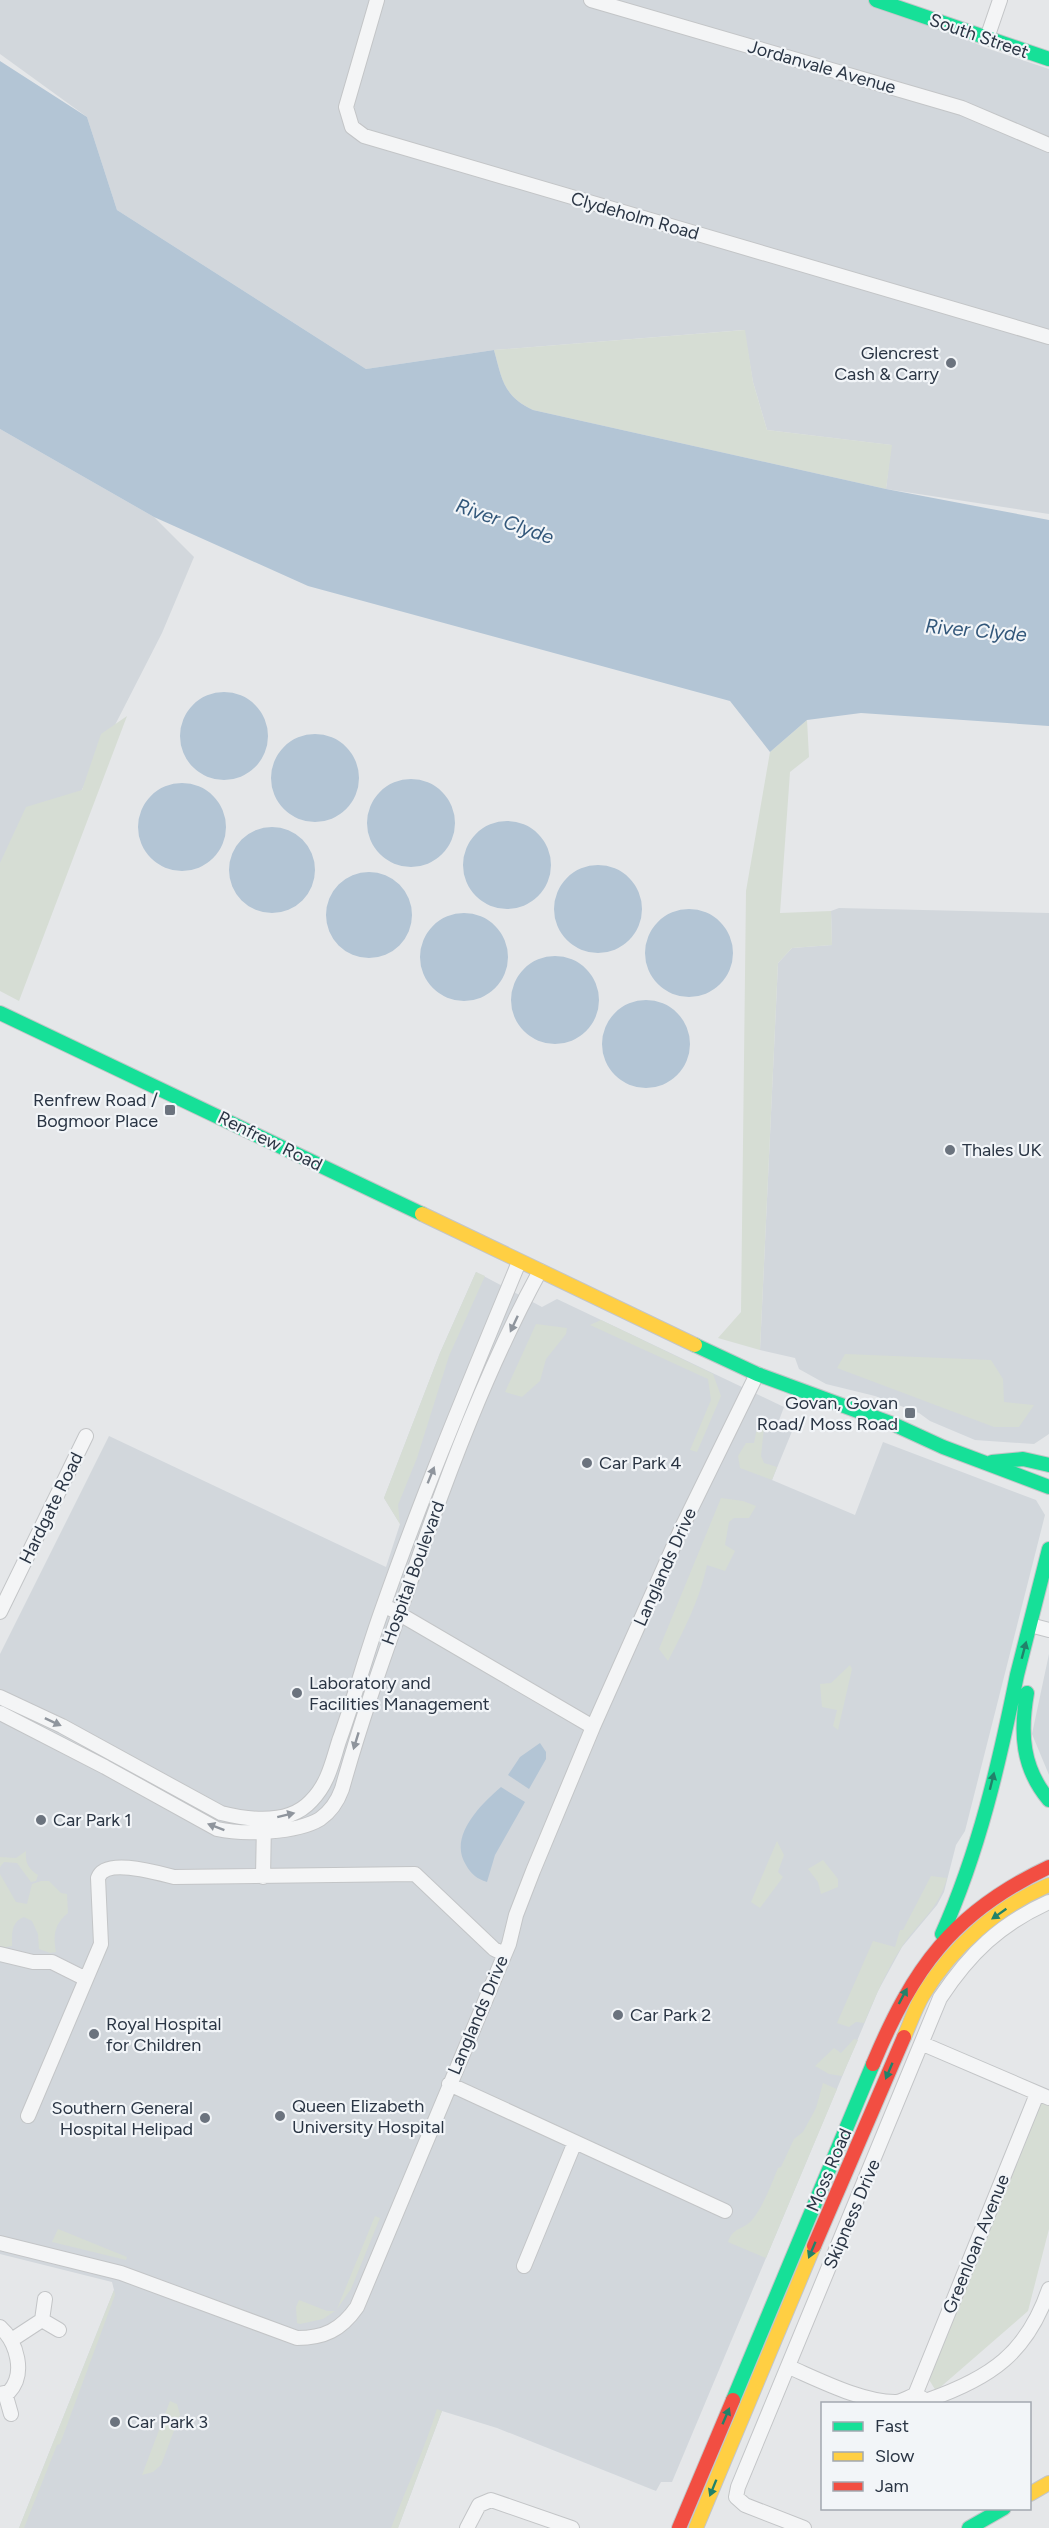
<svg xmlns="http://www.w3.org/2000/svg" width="1049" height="2528" font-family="Figtree,sans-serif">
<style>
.built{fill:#d2d7dc}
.green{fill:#d6ddd4}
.water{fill:#b3c5d5}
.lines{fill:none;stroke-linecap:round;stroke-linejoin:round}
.street-casing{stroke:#c3c5c7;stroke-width:16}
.fast-casing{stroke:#c3c5c7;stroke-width:16}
.slow-casing{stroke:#c3c5c7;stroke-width:16}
.jam-casing{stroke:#c3c5c7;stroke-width:16}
.street{stroke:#f4f5f6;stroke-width:14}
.fast{stroke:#16e098;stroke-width:14}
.slow{stroke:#ffcf43;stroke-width:14}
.jam{stroke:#f24e42;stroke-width:14}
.oneway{fill:#8f959d}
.oneway2{fill:#21826a}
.poi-dot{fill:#6b737e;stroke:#f2f5f8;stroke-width:2}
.labels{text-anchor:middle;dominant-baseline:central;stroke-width:4.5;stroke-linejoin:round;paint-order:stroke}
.street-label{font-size:18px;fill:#2a3544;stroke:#f2f5f8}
.poi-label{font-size:18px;fill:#2a3544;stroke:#f2f5f8;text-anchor:start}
.water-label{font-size:20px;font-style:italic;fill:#32577a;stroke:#f2f5f8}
</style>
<rect width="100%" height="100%" fill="#e5e7e9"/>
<!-- built -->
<path class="built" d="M0,0H876L986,48L1049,69V514L886,489L891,445L767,430L753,382L744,330L494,350L366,369L117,210L87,117L0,54Z
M0,429L154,517L194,557L162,633L0,950Z
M839,908L1049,913V1434L1034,1444L975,1440L930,1421L919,1413L875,1396L826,1384L799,1369L795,1358L760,1350L778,963L792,948L832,945L831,911Z
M476,1272L542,1307L557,1299L784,1407L778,1423L793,1429L772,1480L855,1515L883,1442L1036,1500L1045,1515L965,1831L956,1845L944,1892L937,1905L902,1947L878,1991L672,2482H661L656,2491L497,2428L442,2411L398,2528H19L114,2290L112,2282L0,2254V1654L109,1436L386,1567L400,1524L384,1498L440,1353Z
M1049,1654V1775L1032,1734Z"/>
<!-- green -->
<path class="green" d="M745,330L753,382L767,430L892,445L886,489L533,410C503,396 502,379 494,350Z
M127,716L19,1001L0,991V863L26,807L82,790L101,734Z
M807,720L809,757L790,772L780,913L831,911L832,945L792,948L778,963L760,1350L718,1338L741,1312L746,891L770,752Z
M476,1272L485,1276L449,1356L417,1458L398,1505L400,1524L384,1498L440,1353Z
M601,1320L713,1374L721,1396L697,1452L690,1450L711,1400L708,1379L590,1325Z
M536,1324L567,1328L566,1334L546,1359L540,1381L522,1397L505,1392Z
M845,1354L991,1360L1003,1379L1004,1402L1034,1405L1019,1427H994L837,1368Z
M759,1418H765L761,1456L764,1463L777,1467L772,1480L740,1468L738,1456L746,1443H754Z
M721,1498L743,1501L756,1506L749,1518H734L729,1522L725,1545L735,1551L725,1571L707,1565C700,1599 684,1630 668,1661L659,1649Z
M850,1665L852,1669L838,1730L833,1726L837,1710L822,1707L820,1684L831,1683Z
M777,1841L784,1855L778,1872L783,1877L760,1908L751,1902Z
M26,1851C25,1862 28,1869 38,1875L36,1881L31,1882L17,1863L4,1862L0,1867V1857L16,1858Z
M823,1860L838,1879V1887L821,1894L818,1882L808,1869Z
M0,1874L16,1902L27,1904L32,1884L41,1881H49L61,1893L67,1894L68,1913C54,1924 53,1936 56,1952L50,1953L39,1949L38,1934L32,1921L24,1917C11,1922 12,1933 12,1946L0,1948Z
M931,1876L947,1878C939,1909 918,1922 901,1948C886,1971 875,1998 864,2023L856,2022L849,2027L837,2023L873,1941L895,1947L900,1930H903Z
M854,2039L858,2040L842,2076L829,2074L815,2066L834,2048L841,2053Z
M823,2083L837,2089L766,2258L728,2242C733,2227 743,2230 752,2220C764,2205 771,2185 778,2168L781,2167L794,2139L803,2132L816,2108Z
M1038,2100L1049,2103V2229L1028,2311L936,2391L928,2378Z
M375,2216L380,2218L351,2289L337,2309Z
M58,2229L127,2257L126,2260L52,2242Z
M114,2290L115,2295L60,2444L57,2445L24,2528H19Z
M299,2300L327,2311H335L323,2319L300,2324L297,2323L296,2307Z
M170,2401L177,2404L180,2415L161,2465L153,2472L142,2475Z
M437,2409L442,2411L398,2528H391C406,2489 425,2448 437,2409Z"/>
<!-- water -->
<path class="water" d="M0,61L87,117L117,210L366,369L494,350C502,379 503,396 533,410L886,489L1049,520V726L861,713L807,720L770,752L730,701L308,586L154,517L0,429Z
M180 736a44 44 0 1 1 88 0a44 44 0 1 1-88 0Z
M271 778a44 44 0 1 1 88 0a44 44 0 1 1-88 0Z
M367 823a44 44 0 1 1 88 0a44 44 0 1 1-88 0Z
M138 827a44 44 0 1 1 88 0a44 44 0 1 1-88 0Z
M463 865a44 44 0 1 1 88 0a44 44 0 1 1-88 0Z
M229 870a43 43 0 1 1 86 0a43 43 0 1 1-86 0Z
M554 909a44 44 0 1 1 88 0a44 44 0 1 1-88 0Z
M326 915a43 43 0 1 1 86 0a43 43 0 1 1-86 0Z
M645 953a44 44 0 1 1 88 0a44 44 0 1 1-88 0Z
M420 957a44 44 0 1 1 88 0a44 44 0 1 1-88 0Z
M511 1000a44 44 0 1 1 88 0a44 44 0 1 1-88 0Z
M602 1044a44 44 0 1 1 88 0a44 44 0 1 1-88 0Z
M540,1743L546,1752V1759L529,1789L508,1775L520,1757Z
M501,1787L525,1802L495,1855L487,1882C477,1879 471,1874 466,1865C448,1837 480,1805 501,1787Z"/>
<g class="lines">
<!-- street casing -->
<g class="street-casing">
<path id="street" d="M377,0L346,107L352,127L364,136L1049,337
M591,0L962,108L1049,145
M987,38L1000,0
M391,1609L593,1727
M0,1612L86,1436
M1030,1625L1049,1630
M0,1697L62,1726L221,1813C249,1820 289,1825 311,1801C328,1784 332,1763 339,1741C355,1697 367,1651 383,1607C424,1490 472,1376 519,1262
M0,1713L105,1767L217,1829C243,1835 297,1833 320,1819C330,1812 338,1800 342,1789C362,1717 387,1648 412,1577C447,1475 488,1366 540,1271
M263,1877L264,1822
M0,1954L33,1962H52L86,1979
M923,2044L1049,2098
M449,2084L725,2211
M28,2116L101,1944L98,1878C105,1857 158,1873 174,1877L415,1874L494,1949L504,1954
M0,2243L121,2273L297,2338C324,2338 341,2330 357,2307L509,1944L516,1915L533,1871L593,1727L683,1525L757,1374
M524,2266L575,2142
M45,2299L42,2320L59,2330
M0,2327C17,2342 26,2374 9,2392L0,2394
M13,2339L42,2320
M789,2367C819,2380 864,2403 897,2402C903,2401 909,2397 915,2395L922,2398
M5,2393L11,2414
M915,2395L1037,2094
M928,2400C991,2378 1027,2353 1049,2289
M467,2528L479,2505L491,2500L572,2528
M804,2528L745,2505L736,2497L738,2487L940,1998C970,1953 1000,1924 1049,1902"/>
</g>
<!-- fast casing -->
<g class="fast-casing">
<path id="fast" d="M876,0L1049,59
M0,1013L422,1214
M695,1345L757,1374L893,1424L943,1447L1049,1487
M992,1462L1023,1459L1049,1465
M1017,1675L1049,1549
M1027,1693C1020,1733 1022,1768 1049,1800
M942,1934C979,1851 999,1764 1017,1675
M733,2400L873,2064
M969,2528L1004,2508"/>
</g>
<!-- slow casing -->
<g class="slow-casing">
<path id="slow" d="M422,1214L695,1345
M904,2037C910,2024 915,2008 923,1995C952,1947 997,1907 1049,1885
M1030,2494L1049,2483
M696,2528L814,2246"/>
</g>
<!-- jam casing -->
<g class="jam-casing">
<path id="jam" d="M873,2064C913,1968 953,1912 1049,1867
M814,2246L904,2037
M679,2528L733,2400"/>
</g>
<!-- street -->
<use href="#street" class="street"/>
<!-- fast -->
<use href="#fast" class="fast"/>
<!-- slow -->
<use href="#slow" class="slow"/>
<!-- jam -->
<use href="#jam" class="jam"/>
</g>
<!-- one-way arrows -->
<defs><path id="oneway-solid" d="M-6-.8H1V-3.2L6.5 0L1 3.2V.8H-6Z" transform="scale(1.5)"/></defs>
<g class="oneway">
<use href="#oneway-solid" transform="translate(514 1324) rotate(115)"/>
<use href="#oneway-solid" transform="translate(431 1475) rotate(-68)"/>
<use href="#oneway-solid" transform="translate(53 1722) rotate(25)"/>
<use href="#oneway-solid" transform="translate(356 1741) rotate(107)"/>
<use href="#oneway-solid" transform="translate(286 1815) rotate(-14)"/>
<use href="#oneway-solid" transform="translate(216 1827) rotate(-159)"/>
</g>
<g class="oneway2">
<use href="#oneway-solid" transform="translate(1024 1650) rotate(-75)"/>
<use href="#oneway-solid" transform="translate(992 1781) rotate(-76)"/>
<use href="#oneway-solid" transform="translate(999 1914) rotate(145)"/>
<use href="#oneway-solid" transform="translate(903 1996) rotate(-62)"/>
<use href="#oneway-solid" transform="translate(889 2071) rotate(113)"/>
<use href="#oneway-solid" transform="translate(812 2250) rotate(113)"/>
<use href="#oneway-solid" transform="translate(726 2416) rotate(-67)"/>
<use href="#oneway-solid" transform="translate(713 2488) rotate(112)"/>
</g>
<!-- markers -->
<g class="poi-dot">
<circle cx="951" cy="363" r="6"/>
<rect x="164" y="1104" width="12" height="12" rx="3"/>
<circle cx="950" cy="1150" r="6"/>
<rect x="904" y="1407" width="12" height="12" rx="3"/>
<circle cx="587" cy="1463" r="6"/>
<circle cx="297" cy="1693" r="6"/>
<circle cx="41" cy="1820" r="6"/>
<circle cx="618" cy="2015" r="6"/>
<circle cx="94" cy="2034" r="6"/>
<circle cx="280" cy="2116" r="6"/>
<circle cx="205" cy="2118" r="6"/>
<circle cx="115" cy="2422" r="6"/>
</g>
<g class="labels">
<!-- street labels -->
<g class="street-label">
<text transform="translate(979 36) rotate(19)">South Street</text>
<text transform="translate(822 67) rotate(16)">Jordanvale Avenue</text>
<text transform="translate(635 216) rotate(16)">Clydeholm Road</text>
<text transform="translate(270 1141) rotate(26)">Renfrew Road</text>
<text transform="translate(51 1508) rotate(-64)">Hardgate Road</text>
<text transform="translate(665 1567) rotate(-66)">Langlands Drive</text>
<text transform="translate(413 1573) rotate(-70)">Hospital Boulevard</text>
<text transform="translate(478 2015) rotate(-67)">Langlands Drive</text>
<text transform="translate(829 2170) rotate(-67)">Moss Road</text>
<text transform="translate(852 2214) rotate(-67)">Skipness Drive</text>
<text transform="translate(976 2244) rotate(-68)">Greenloan Avenue</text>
</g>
<!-- poi labels -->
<g class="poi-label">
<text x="939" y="353" text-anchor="end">Glencrest<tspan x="939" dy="21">Cash &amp; Carry</tspan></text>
<text x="158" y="1100" text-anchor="end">Renfrew Road /<tspan x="158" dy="21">Bogmoor Place</tspan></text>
<text x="962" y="1150">Thales UK</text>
<text x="898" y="1403" text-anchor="end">Govan, Govan<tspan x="898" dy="21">Road/ Moss Road</tspan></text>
<text x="599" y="1463">Car Park 4</text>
<text x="309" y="1683">Laboratory and<tspan x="309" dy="21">Facilities Management</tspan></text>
<text x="53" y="1820">Car Park 1</text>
<text x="630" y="2015">Car Park 2</text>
<text x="106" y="2024">Royal Hospital<tspan x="106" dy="21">for Children</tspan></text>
<text x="292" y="2106">Queen Elizabeth<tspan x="292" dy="21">University Hospital</tspan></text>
<text x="193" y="2108" text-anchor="end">Southern General<tspan x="193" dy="21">Hospital Helipad</tspan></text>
<text x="127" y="2422">Car Park 3</text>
</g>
<!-- water labels -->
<g class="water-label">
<text transform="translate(505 521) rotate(19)">River Clyde</text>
<text transform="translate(976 630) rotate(5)">River Clyde</text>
</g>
</g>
<!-- legend -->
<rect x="821" y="2402" width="210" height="108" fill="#f2f5f8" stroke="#a2a8b0" stroke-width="1.5"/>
<rect x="833" y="2422" width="30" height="9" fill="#16e098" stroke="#a2a8b0" stroke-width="1.5"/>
<text x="875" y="2432" font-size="18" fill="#2a3544">Fast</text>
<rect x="833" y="2452" width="30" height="9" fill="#ffcf43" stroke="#a2a8b0" stroke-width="1.5"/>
<text x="875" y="2462" font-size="18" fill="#2a3544">Slow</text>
<rect x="833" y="2482" width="30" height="9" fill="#f24e42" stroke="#a2a8b0" stroke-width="1.5"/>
<text x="875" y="2492" font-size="18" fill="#2a3544">Jam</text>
</svg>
